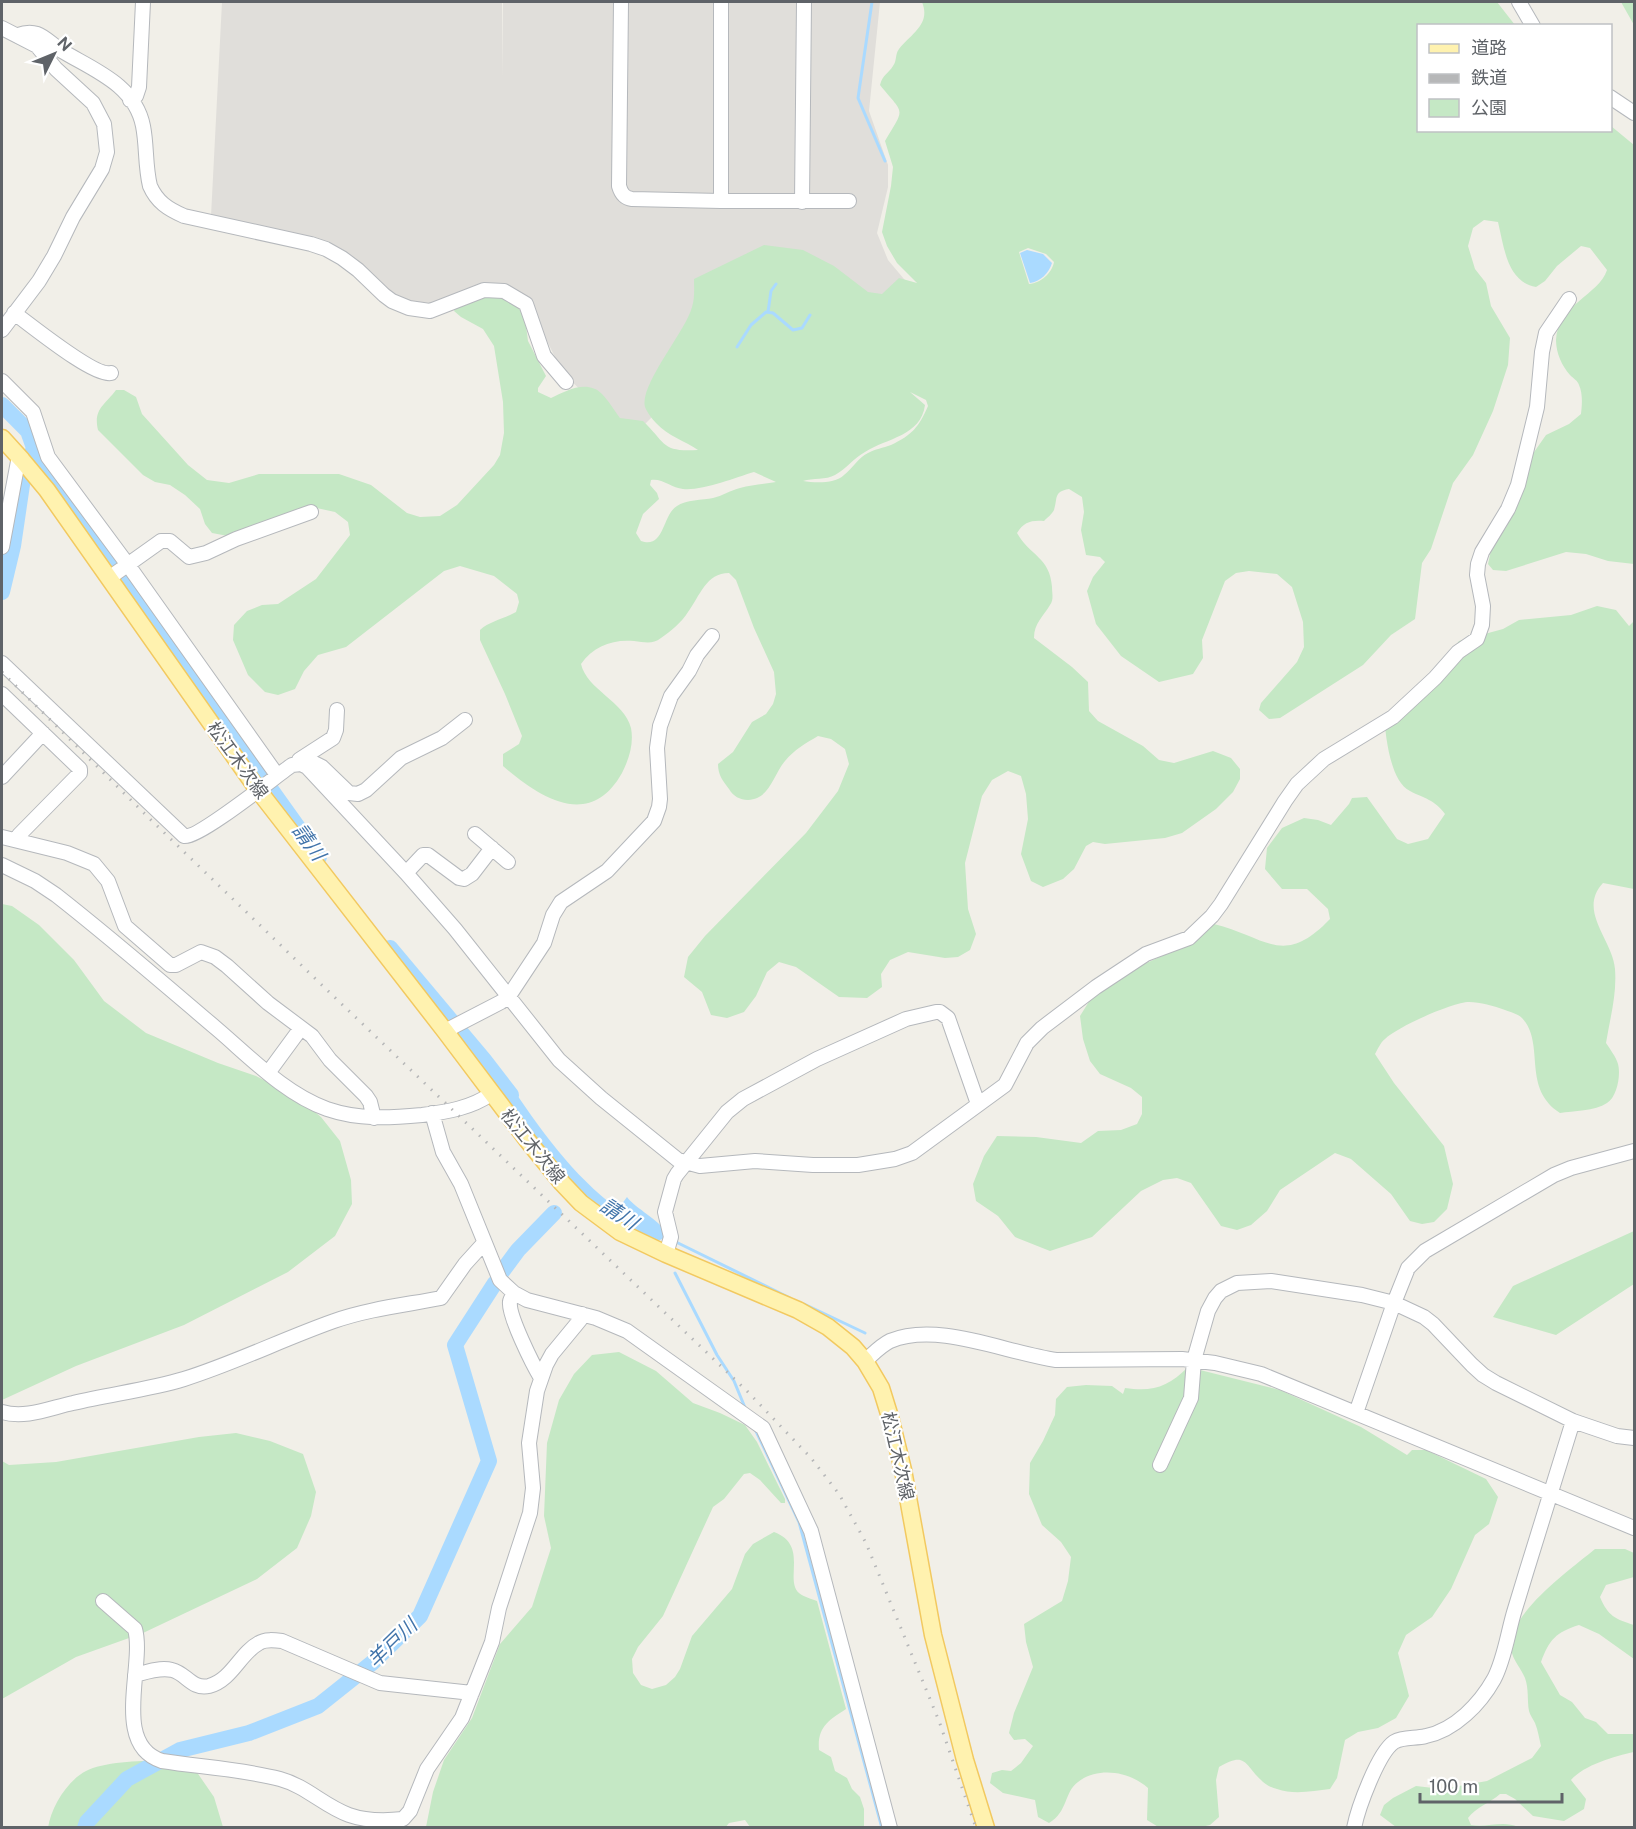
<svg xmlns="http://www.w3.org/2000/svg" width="1636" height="1829" font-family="'Public Sans','Noto Sans JP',sans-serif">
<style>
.industrial{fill:#e0deda}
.green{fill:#c5e8c5;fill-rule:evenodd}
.water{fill:#aadaff}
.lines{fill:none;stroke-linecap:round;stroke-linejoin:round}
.stream{stroke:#aadaff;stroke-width:3}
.river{stroke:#aadaff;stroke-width:16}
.minor-casing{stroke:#b5b8bc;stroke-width:16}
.major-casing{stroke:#f2c960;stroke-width:19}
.minor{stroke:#fff;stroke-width:14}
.major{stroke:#fff2af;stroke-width:16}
.rail{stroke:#b6b7b8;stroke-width:3;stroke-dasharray:1.5 8;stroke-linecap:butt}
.labels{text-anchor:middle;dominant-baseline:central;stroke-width:4.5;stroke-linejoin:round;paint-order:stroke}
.street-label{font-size:18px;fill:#5f6368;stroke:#fff}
.water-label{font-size:20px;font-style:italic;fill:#4174aa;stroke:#fff}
</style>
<rect width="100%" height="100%" fill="#f1efe8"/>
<!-- industrial -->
<path class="industrial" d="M222,2H502V77L503,2H880L869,111L888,165V187L877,233L888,260L909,285L681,417H652L643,426L625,421L595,404L563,373L544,335L535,309L518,291L501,286L435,303L410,302L384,289L354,261L211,216Z"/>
<!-- green -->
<path class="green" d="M922,2H1497L1515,25L1418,26V130H1610L1611,126L1634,145V564L1608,561L1586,554L1566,552L1506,571L1493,570L1488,564L1491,550L1507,526L1532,455L1546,435L1569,424L1581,414C1582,405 1583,394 1579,385C1578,381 1573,378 1570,375C1562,366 1556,353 1556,340C1558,304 1599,295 1607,270L1590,248L1581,246L1557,266L1545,281L1536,287C1507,282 1504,247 1498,222L1484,220L1473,228L1468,246L1475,269L1486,283L1491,306L1510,338L1508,365L1493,411L1473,455L1453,483L1431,549L1422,563L1415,619L1391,635L1363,665L1280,718L1269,719L1259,710L1261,703L1297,662L1304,647L1303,622L1292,587L1277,574L1249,571L1236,573L1225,581L1202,640L1203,658L1193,674L1159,682L1121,656L1096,624L1087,591L1093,577L1105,562L1100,557L1086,555L1081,530L1084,512L1082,497L1069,489C1053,492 1058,498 1054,510C1052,514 1047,518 1044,521C1031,520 1024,522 1017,533C1030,556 1050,557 1052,587C1052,594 1054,599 1050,605C1043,617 1034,623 1034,638L1072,667L1088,682L1089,711L1098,721L1143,746L1159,760L1174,763L1213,751L1231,758L1240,769V779L1233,792L1216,809L1182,833L1165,838L1105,844L1093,842L1086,846L1074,869L1063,879L1043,887L1031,881L1021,854L1028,819L1026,794L1021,776L1008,771L992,780L982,796L965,863L968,909L976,934L970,950L958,957L945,958L908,952L890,960L881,974L882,987L867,998L839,997L796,967L779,962L767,972L756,996L744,1012L727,1018L711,1015L702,992L684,977L688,957L705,936L806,833L838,791L849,764L845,749L831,739L818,736C806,743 794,750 785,761C773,775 770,799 748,800C740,800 733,796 729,789C723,781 718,775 718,764L733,752L752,722L766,714L773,704L776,694L774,672L754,628L736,580L729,573C706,573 700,596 688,612C682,622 670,632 661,638C652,645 644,642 634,641C613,639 593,646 581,664C587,690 624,701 631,728C634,744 629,759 622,773C590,830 540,798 503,766V754L519,744L522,736L505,694L480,640V630C490,621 504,619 516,612L519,602L517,594L494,576L460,566L444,571L346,647L318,655L304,671L295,689L278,695L265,692L248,675L233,640L234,625L247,611L262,605L278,604L316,579L350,535L348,522L335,512L312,507L228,536L212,533L205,524L200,509L185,495L170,485L155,482L143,475L98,430C93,409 105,405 116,390H124L136,397L142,414L188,465L207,480L229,483L259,474H339L371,485L407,513L420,517L440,516L457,505L494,465L500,455L504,433L503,402L494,346L483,329L461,317L454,311C461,296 486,297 500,294L518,307L525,318L528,341L546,376L538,388V392L551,398C566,391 587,379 602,394C608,400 614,410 620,418L643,421C667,444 661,452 698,450C685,441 668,436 656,423C652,419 647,412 645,407C639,385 686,331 692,307C695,298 694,287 694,279L764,245L803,250L834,266L868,292L882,294L899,278L917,283L897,263L887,246L882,232L891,186L893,167L885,141C906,106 904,115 880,85C883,74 888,74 893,66C897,61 895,54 899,49C912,33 931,24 922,2ZM1028,248L1046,254L1054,262C1052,273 1041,283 1029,284L1019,252ZM910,392L926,400L928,406C919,427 912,435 891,445C883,448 875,449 868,453C858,458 853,468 844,475C835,484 815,483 803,481C813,478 826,480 835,475C846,469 854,458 865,452C887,438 921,436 925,405ZM754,472L776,482C765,484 752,485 740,488C731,490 722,496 713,498C703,500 685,500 677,506C662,515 665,549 641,541L636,533L643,514L659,499L657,493L650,485L651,480C662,478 672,488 683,489C702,491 734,478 754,472Z
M1621,2H1634V25Z
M1597,606L1616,610L1629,626L1634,621V889L1603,883C1577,911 1613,940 1615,969C1617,995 1610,1018 1606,1043C1610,1049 1616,1057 1618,1064C1621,1075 1617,1097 1607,1103C1595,1111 1573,1111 1560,1113C1521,1088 1546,1044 1522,1018C1518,1014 1510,1012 1505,1010C1494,1006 1480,1002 1469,1002C1453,1002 1397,1027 1385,1039C1380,1043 1378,1049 1375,1054L1394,1083L1444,1146L1453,1184L1447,1209L1434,1222L1422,1224L1410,1221L1391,1194L1351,1159L1335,1153L1280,1190L1267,1211L1251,1225L1237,1230L1221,1226L1191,1183L1177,1178L1163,1180L1141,1191L1092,1237L1050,1251L1015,1237L998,1216L976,1201L973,1184L984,1156L997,1136L1036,1137L1081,1143L1098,1131L1121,1130L1137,1124L1142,1114V1097L1131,1088L1100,1074L1090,1061L1083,1039L1080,1016L1090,1000L1124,973L1180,948L1214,924C1267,937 1283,968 1330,919L1328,909L1307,889H1282L1265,869L1267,848L1282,828L1304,818L1318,820L1331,825L1349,804L1352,798L1367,797L1397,839L1408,844L1428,839L1445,814C1434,799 1425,799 1410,791C1390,781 1386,737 1384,717L1438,668L1459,641L1503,629L1519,620L1571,615Z
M2,904L12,906L39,925L74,960L104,1001L146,1033L218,1063L256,1076L295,1096L321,1117L340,1141L351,1180L352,1204L335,1236L288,1272L184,1325L76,1366L2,1400Z
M1634,1231V1284L1556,1335L1493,1317L1513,1286Z
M619,1352L656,1371L693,1403L720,1413L745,1425L757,1442L785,1499V1503H781L760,1480L750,1473L744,1474L724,1499L713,1507L663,1616L638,1647L632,1659L633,1673L641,1685L652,1689L666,1685L675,1677L680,1669L692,1636L732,1589L745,1554L753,1544L774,1532C809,1545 784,1580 799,1593C804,1597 812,1599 817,1601L846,1709C829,1720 817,1727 819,1750L831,1757L835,1771L847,1778L852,1789L860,1797L864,1809V1827H750L745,1820L729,1823L725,1828L426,1827L433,1792L444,1760L472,1718L500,1644L532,1607L551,1548L544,1516L547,1443L559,1400L574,1374L592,1355Z
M1188,1367L1280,1390L1361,1427L1407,1455L1412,1450H1426L1486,1479L1498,1497L1489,1524L1475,1535L1451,1589L1432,1617L1406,1635L1398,1653L1409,1696L1396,1718L1378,1728L1358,1732L1345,1740L1337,1778L1330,1789C1313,1791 1294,1795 1277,1789C1272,1788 1264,1784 1261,1780C1244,1764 1246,1751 1219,1767L1216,1780L1219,1817L1210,1825L1201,1827L1160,1828L1147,1820L1148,1788C1130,1772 1099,1766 1078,1782C1064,1792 1068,1812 1049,1823L1038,1817L1035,1800L1003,1793L990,1783L992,1773L1002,1770L1011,1771L1021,1763L1033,1746L1025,1739L1014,1740L1009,1733L1014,1713L1033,1667L1026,1642L1024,1624L1062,1601L1068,1581L1071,1557L1061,1542L1042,1525L1029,1494L1030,1463L1043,1441L1055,1415L1056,1399L1067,1387L1086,1385L1112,1386L1123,1394L1125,1388C1153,1392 1168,1387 1188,1367Z
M236,1433L270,1441L303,1454L316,1492L311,1516L297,1548L257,1579L143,1633L76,1657L2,1699V1461L9,1465L56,1462L199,1437Z
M1595,1549H1625L1634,1553V1577L1606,1585L1600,1597C1608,1616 1615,1619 1634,1625V1659L1599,1634L1579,1625C1556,1632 1549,1640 1541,1662L1560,1695L1572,1702L1585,1718L1596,1722L1608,1734H1634V1752C1615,1756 1584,1765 1571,1780L1586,1799L1584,1809L1564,1821L1533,1816L1515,1799L1506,1794H1500C1490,1803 1476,1807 1468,1818L1471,1825C1487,1828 1503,1820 1518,1827H1396L1380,1815L1384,1805L1393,1798L1416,1786L1442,1789L1487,1781L1532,1758L1541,1746C1539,1738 1538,1730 1535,1723C1533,1719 1530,1715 1529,1711C1527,1700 1529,1689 1525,1678C1521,1668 1513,1661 1511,1649C1506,1615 1571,1569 1595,1549Z
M160,1760L194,1768L214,1797L223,1827L48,1828C51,1807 67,1781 86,1771C102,1762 140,1761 160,1760Z"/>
<!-- water -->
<path class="water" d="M1027,250L1043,254L1052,263C1049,273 1040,282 1030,283L1020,253Z
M502,1073C536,1123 569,1173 618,1209L627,1197C633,1206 655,1218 663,1228V1234L666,1237L658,1241L617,1221L583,1195L544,1149L493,1080Z"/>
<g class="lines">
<!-- stream -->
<path class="stream" d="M872,2L858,98L885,161
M768,312L771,291L776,284
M737,347L751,325L766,312L773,313L793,330L802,328L810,315
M676,1242L790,1298
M675,1273L717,1355L734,1381L746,1410
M804,1304L865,1333
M755,1429L799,1522L882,1828"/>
<!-- river -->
<path class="river" d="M2,405L28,431L33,445L53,474L180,662L319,857
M2,592L13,546L23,478L31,454
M390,948L484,1060L511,1095
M501,1273L518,1250L554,1213
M85,1828L87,1822L127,1779L180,1750L249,1733L318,1706L372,1663L420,1616L489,1461L455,1345L495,1283"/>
<!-- minor casing -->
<g class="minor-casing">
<path id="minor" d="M621,2L619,186C621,193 624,198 632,199L721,201V2
M1519,2L1533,26
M2,28L37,46L56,69L93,103L104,124L107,152L102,169L73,217L54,256L39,281L2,330
M18,35C39,27 46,41 62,51C94,70 135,85 143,126C147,146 145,166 150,186C157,202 168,209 184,216L311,244L326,249L342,258L358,270L384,295L392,301L409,308L430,311L484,290L504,291L526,304L544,356L566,382
M1610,97L1634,113
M130,100L136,96L139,87L143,2
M721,201H849
M802,202L804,2
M14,313C31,325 94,377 111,373
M2,381L33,412L48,457L128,565L277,775
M2,547L19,456
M109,578L161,541H170L189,557L206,553L236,539L311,512
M2,663L184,836C198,839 276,776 292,765L301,764L307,767L406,873L455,929L559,1060L601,1098L678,1160L700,1166L755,1161L813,1165H858L895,1159L912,1153L1005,1085L1027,1043L1042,1028L1096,987L1146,954L1189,938L1212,916L1221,904L1285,801L1297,784L1324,759L1393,717L1435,678L1458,652L1477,639L1482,625L1483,606L1477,575L1478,564L1482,552L1508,509L1518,485L1537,407L1542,352L1546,333L1569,299
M2,694L80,769V773L19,835L18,839
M304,758L322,767L349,793L358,794L366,790L401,758L442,738L465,720
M299,760L333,738L336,730L337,710
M2,777L43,733
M475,834L508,862
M2,837L67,853L94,864L108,881L125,926L170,965H176L201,952L215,957L227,966L268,1003L312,1036L330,1060L366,1096L370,1102L374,1118
M2,865L35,881L56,895C111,938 164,984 217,1029C251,1058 285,1094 327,1109C359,1120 390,1118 422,1115C447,1112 471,1108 491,1094
M406,873L423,855H428L459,878L464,879L472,874L492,848
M445,1031L501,1002L509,996L544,943L553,915L561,902L607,871L654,821L659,807L660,799L657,748L660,726L671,696L689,671L697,655L712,636
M268,1073L301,1028
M432,1113L443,1152L461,1184L500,1280L514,1293L527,1300L596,1318L627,1331L763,1428L811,1531L890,1828
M666,1254L671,1237L665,1212L674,1179L677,1174L727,1112L743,1099L817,1059L906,1019L936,1012H940L948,1018L978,1104
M514,1293C513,1296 510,1299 510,1302C508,1315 533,1365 541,1378
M865,1361C873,1354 880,1346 890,1341C938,1321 1006,1353 1056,1360L1182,1359L1215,1363L1261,1374L1634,1528
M2,1412C25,1419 50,1408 73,1403C110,1394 148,1390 184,1379C235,1363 283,1339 334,1321C368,1309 405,1305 441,1298L465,1264L484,1243
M1356,1413L1394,1303L1408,1268L1425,1251L1554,1175L1571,1168L1634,1151
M1160,1465L1191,1398L1194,1360L1208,1311L1215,1298L1221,1291L1237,1283L1271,1281L1362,1295L1394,1303L1424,1317L1433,1324L1472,1365L1483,1375L1496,1383L1573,1421L1617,1436L1634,1438
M103,1601L135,1629C145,1665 111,1745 162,1761C200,1767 242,1769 280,1779C306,1786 324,1806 349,1815C366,1821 385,1821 403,1819L410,1811L427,1769L462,1718L492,1642L499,1608L530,1513L533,1488L529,1443L537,1391L546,1365L552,1354L580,1320L582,1314
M135,1675C146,1672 160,1667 172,1670C186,1673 192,1690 209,1686C232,1680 240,1653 259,1643C265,1639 274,1640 282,1641L380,1683L472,1693
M1354,1828C1358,1808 1378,1753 1394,1742C1404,1736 1415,1739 1426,1736C1455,1730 1480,1704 1494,1679C1505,1658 1508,1631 1515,1609C1534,1546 1554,1483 1573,1421"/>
</g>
<!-- major casing -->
<g class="major-casing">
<path id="major" d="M2,438L22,460L47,490L258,790L445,1031L528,1141L562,1183L581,1203L620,1232L666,1254L798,1310L828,1327L853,1347L865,1361L881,1388L890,1417L903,1470L933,1635L965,1760L986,1828"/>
</g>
<!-- minor -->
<use href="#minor" class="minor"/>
<!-- major -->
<use href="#major" class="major"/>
<!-- rail -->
<path class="rail" d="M2,672L150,819L327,990L747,1391L811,1458L839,1494L866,1543L939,1721L976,1828"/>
</g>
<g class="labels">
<!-- street labels -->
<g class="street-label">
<text transform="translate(238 760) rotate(54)">松江木次線</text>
<text transform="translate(533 1146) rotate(51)">松江木次線</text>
<text transform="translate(898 1456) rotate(77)">松江木次線</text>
</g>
<!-- water labels -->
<g class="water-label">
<text transform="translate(309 842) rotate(54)">請川</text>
<text transform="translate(619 1214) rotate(33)">請川</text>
<text transform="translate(392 1643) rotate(-44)">羊戸川</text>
</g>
</g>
<!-- border -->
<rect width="1636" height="1829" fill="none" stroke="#5f6368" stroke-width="6"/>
<!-- legend -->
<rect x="1417" y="24" width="195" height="108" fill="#ffffff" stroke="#bfc1c3" stroke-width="1.5"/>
<rect x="1429" y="44" width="30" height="9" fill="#fff2af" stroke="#bfc1c3" stroke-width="1.5"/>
<text x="1471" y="54" font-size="18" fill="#5f6368">道路</text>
<rect x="1429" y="74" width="30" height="9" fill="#b6b7b8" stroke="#bfc1c3" stroke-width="1.5"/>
<text x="1471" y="84" font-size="18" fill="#5f6368">鉄道</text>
<rect x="1429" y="99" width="30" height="18" fill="#c5e8c5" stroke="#bfc1c3" stroke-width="1.5"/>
<text x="1471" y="114" font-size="18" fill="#5f6368">公園</text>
<!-- north arrow -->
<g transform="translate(54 54) rotate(47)" stroke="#ffffff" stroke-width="4.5" paint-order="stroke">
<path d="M0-4.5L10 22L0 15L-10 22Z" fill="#5f6368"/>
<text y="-9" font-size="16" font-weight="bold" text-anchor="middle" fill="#5f6368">N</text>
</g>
<!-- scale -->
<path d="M1420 1793v9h142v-9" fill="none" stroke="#5f6368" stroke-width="3"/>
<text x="1429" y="1793" font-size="18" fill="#5f6368" stroke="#ffffff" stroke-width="4.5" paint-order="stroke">100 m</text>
</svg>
